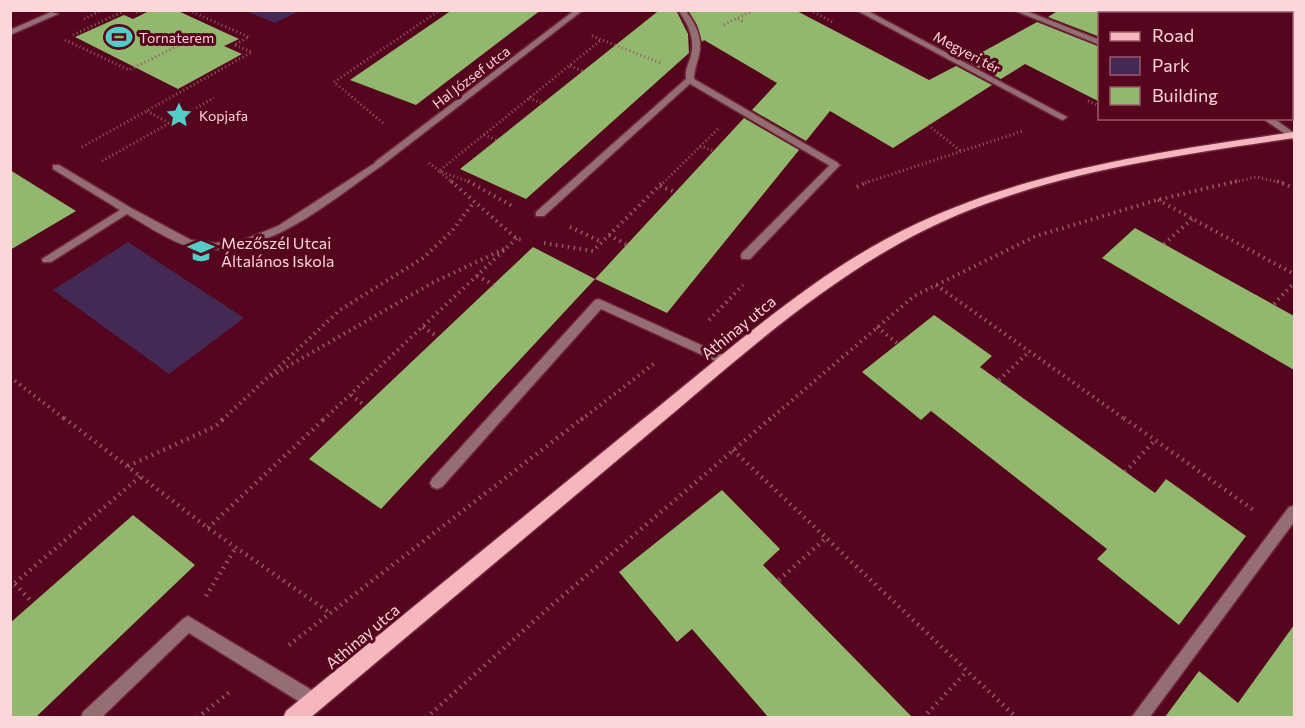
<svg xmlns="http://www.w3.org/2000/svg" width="1305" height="728" font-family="Commissioner,sans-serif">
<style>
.green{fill:#432954}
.building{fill:#92b86d}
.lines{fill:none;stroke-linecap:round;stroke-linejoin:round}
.service-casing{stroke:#70263c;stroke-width:3}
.minor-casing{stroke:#70263c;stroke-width:3}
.primary-casing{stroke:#70263c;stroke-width:3}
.path-far2{stroke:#99596a;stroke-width:3;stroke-dasharray:1 3;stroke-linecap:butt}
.path-far1{stroke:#99596a;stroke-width:4;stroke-dasharray:1.5 4.5;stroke-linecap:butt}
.path{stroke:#99596a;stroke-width:4.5;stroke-dasharray:1.5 5;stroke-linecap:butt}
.service{fill:#956e73;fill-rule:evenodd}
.minor{fill:#956e73;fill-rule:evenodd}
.primary{fill:#f5b6bd;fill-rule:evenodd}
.labels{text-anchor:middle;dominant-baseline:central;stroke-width:6;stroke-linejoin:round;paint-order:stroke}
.far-poi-label{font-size:14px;fill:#fdd6da;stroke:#55051e;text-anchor:start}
.far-street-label{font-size:14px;fill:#fdd6da;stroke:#55051e}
.poi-label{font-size:16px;fill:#fdd6da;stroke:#55051e;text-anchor:start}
.street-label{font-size:16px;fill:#fdd6da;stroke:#55051e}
</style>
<rect width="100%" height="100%" fill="#55051e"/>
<!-- green -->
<path class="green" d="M246,11L299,10V11L275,23Z
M128,242L244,318L169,374L53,290Z"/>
<!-- building -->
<path class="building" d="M151,10H176L239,39L224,46L242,54L178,89L75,37L124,15L133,19Z
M452,10H541L416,105L350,80Z
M655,10H676L688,34L689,53L526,199L460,169L657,12Z
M688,10H795L929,80L956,66L992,85L893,148L830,111L806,141L752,110L777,83L704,40L702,42L697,25Z
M1059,10H1100V37L1048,17Z
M1037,22L1100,47V102L1025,64L1001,79L966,61Z
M744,118L799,150L667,313L595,279Z
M10,170L76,211L10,250Z
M1135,228L1294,316V370L1102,258Z
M533,247L595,279L381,509L309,459Z
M934,315L992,356L980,367L1155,493L1166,479L1246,536L1179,625L1097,559L1107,549L931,411L921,420L862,372Z
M722,490L780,549L763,565L912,717H768L692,629L677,642L619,572Z
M133,515L195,565L36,717H10V623Z
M1294,625V717H1165L1199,671L1238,703Z"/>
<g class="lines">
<!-- service casing -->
<g class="service-casing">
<path id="service" d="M51,12L58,14L10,35V30Z
M687,78L694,80L544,216H536V212Z
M378,161L383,164L381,166C327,203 259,265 188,246C171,242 144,224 127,214L51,262H43L42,259L120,210L53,169V165H59L131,208L191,240L215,243L246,239L278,226Z
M835,162L840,165L838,167L750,259H742L741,256L742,253L832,163Z
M599,299L730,358L732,361L730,364H722L601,309L442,487L437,489L432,487L430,483L432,479L595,300Z
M1294,506V522L1149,718H1131L1289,507Z
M188,616L320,695L322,701L320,707L314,709L308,707L189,633L101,718H81L83,712L183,619Z"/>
</g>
<!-- minor casing -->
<g class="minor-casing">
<path id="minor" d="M575,10H583L381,166H375V162Z
M678,10H685C696,24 703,38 699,55C697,64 694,70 694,79L838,163V167H832L687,82C684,73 687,67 690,59C696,40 689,25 678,10Z
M856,10H866L1067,117L1063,120L1060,119Z
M1013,10H1024L1100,40V45Z
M1262,118H1273L1294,133V140Z"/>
</g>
<!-- primary casing -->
<g class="primary-casing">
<path id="primary" d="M1294,132V138C1169,157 1040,173 925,230C824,280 738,359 652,431C538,527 424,622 310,718H283L286,711C405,614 523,517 642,420C727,352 819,268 918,223C1037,168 1166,151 1294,132Z"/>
</g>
<!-- path-far2 -->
<path class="path-far2" d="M133,10L138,13L143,10
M810,10L834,23
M1209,10L1216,14
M1242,14L1244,10L1254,14
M738,18L754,10
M84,19L102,10
M724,25L737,18L744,22
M73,35L126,10
M592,36L661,63
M65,40L129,70L196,37
M570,66L583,71
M529,98L542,103
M1088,101L1100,106
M147,111L169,123
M383,123L334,82L440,10
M928,125L962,152
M484,135L497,140
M700,146L713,151
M82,147L252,52L234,45L249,37L188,10
M102,161L214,98
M429,163L439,171L472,183
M453,183L439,171L601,40
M663,183L718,129
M865,183L1023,131
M1231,183L1256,177L1284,183"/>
<!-- path-far1 -->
<path class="path-far1" d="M451,181L517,239L525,240
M468,181L512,206
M1277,181L1294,188
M660,186L675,192
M857,187L868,181
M1158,200L1294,274
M570,227L602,242
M609,235L627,245
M544,243L593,251L664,181
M1164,244L1192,219
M477,276L494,285
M936,285L1126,420
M1274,304L1294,283
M709,320L743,285
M423,327L438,337
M877,327L898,344
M271,376L434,282L504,249
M10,377L66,420
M999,380L1030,351
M351,395L365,406
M222,420L340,310L423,258L452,231L474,202
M323,420L517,238
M581,420L656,362
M769,420L914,296L1036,236L1157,200L1237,181"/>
<!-- path -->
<path class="path" d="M64,418L208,528L330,613
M1124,418L1255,511
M733,450L1017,718
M128,466L216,426L224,418
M1125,472L1156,439
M208,528L325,418
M779,580L826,538
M15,584L33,603
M10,587L141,476
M206,596L235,549
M289,645L583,418
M197,718L231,691
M426,718L552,605L771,418
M923,718L967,671"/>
<!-- service -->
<use href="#service" class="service"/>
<!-- minor -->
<use href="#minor" class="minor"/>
<!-- primary -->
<use href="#primary" class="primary"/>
</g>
<!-- icons -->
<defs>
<g id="stadium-bare" transform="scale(2.07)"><path d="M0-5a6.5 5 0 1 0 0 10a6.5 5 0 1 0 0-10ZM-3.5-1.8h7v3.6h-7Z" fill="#54cdc8" stroke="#55051e" stroke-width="2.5" paint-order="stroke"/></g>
<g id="sight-bare" transform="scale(2.07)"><path d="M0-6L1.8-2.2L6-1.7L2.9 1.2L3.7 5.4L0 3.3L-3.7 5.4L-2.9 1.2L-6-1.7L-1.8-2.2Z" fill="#54cdc8" stroke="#55051e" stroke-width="2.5" paint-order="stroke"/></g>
<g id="school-bare" transform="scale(2.07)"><path d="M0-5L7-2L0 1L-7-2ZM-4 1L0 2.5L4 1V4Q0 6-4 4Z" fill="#54cdc8" stroke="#55051e" stroke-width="2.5" paint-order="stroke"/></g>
</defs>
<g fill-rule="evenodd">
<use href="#stadium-bare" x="119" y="37"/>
<use href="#sight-bare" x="179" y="115"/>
<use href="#school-bare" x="201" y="251"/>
</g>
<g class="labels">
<!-- far-poi labels -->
<g class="far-poi-label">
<text x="139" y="37">Tornaterem</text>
<text x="199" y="115">Kopjafa</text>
</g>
<!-- far-street labels -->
<g class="far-street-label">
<text transform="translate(967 52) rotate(28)">Megyeri tér</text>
<text transform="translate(471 77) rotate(-37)">Hal József utca</text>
</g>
<!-- poi labels -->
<g class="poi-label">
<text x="221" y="242">Mezőszél Utcai<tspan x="221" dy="18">Általános Iskola</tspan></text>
</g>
<!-- street labels -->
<g class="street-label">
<text transform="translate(738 327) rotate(-39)">Athinay utca</text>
<text transform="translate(362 636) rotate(-40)">Athinay utca</text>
</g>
</g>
<!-- border -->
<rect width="1305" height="728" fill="none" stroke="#fdd6da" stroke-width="24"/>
<!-- legend -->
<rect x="1098" y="12" width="195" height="108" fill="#55051e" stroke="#985969" stroke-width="1.5"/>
<rect x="1110" y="32" width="30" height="9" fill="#f5b6bd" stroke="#985969" stroke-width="1.5"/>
<text x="1152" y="42" font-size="18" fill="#fdd6da">Road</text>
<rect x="1110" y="57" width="30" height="18" fill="#432954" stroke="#985969" stroke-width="1.5"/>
<text x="1152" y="72" font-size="18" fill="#fdd6da">Park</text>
<rect x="1110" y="87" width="30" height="18" fill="#92b86d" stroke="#985969" stroke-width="1.5"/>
<text x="1152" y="102" font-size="18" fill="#fdd6da">Building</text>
</svg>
